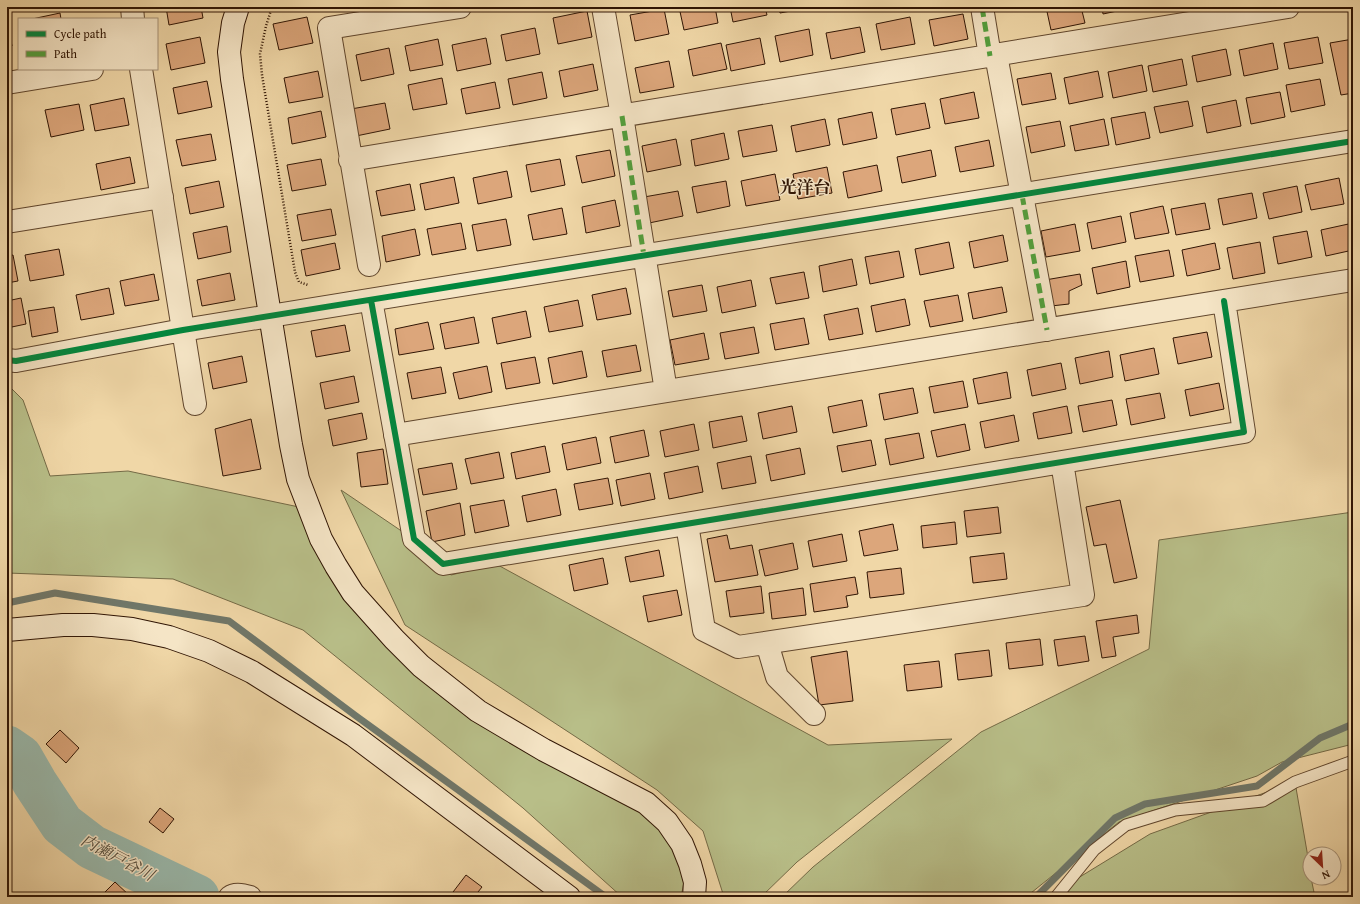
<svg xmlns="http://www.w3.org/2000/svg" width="1360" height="904" font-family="'Gentium Book Plus','Noto Serif JP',serif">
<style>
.green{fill:#b8be88;stroke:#746a46}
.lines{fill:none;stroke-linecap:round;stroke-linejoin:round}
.stream{stroke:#707769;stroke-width:7}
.river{stroke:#9ab9ac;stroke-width:45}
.building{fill:#dca67b;stroke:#301504}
.lane-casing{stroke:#60462d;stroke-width:13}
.street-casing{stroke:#60462d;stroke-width:24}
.secondary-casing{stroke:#301504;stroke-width:24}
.path{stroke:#301504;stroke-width:2.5;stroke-dasharray:1 2;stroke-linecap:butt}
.lane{stroke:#f5e5c6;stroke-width:11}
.street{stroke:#f5e5c6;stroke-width:22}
.secondary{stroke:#f5e5c6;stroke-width:22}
.quiet{stroke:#52a03d;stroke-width:5;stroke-dasharray:10 5;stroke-linecap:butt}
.cycleway-casing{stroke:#f5e5c6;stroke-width:8}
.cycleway{stroke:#00873e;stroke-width:6}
.labels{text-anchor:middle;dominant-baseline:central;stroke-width:3;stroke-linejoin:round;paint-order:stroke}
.water-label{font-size:16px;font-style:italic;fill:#554e3f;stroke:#f5e5c6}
.quarter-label{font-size:17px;font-weight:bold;fill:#301504;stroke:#f5e5c6}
</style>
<rect width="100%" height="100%" fill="#f0d7a7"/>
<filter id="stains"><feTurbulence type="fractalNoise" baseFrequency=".005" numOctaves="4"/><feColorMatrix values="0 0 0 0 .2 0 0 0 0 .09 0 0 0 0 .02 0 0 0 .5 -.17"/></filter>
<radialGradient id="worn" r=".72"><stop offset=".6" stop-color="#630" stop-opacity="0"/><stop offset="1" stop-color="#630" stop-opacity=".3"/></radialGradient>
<!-- green -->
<path class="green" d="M7,384L23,400L50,476L128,471L299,507L401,646L502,725L667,822L685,877L681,897H622L523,808L303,630L173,579L7,573Z
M341,490L400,530L451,575L496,564L828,745L952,739L797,862L761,897H724L703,831L657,790L405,625Z
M1353,512V744L1282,762L1257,776L1119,822L1026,897H782L813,867L981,732L1149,649L1159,540Z
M1295,782L1310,869V878H1311L1315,897H1047L1150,834Z"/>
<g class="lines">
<!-- stream -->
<path class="stream" d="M7,603L55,593L229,621L356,716L606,897
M1036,897L1115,818L1145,804L1257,786L1320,738L1353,724"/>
<!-- river -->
<path class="river" d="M7,748L20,757L35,783L62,824L92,847L197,897"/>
</g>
<!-- building -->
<path class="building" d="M166,7H201L203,18L169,25Z
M679,7H715L718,23L684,30Z
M730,7H765L767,15L733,22Z
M779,7H812L780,13Z
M1046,7H1081L1085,23L1051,30Z
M1102,7H1136L1103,14Z
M664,9L669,34L635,41L630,15Z
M587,11L592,37L558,44L553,18Z
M60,13L61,19H32Z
M963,14L968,39L934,46L929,20Z
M307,17L313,43L279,50L273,24Z
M910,17L915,44L881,50L876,24Z
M7,20L12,46L7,47Z
M860,27L865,52L831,59L826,33Z
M535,28L540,54L506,61L501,35Z
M809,29L813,55L780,62L775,36Z
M200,37L205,63L171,70L166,44Z
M1318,37L1323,63L1289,69L1284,43Z
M486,38L491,64L457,71L452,45Z
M760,38L765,64L731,71L726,45Z
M438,39L443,65L410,71L405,46Z
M1353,39V93L1341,95L1330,43Z
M721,43L727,69L693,76L688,50Z
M1273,43L1278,69L1244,76L1239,50Z
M389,48L394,74L361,81L356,55Z
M1226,49L1231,75L1197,82L1192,56Z
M1182,59L1187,85L1153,92L1148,66Z
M669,61L674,87L640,93L635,68Z
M593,64L598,90L564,97L559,71Z
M1142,65L1147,91L1113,98L1108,72Z
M318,71L323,97L289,103L284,78Z
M1098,71L1103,97L1069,104L1064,78Z
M542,72L547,98L513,105L508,79Z
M1051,73L1056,99L1022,105L1017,79Z
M442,78L447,104L413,110L408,85Z
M1320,79L1325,105L1291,112L1286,85Z
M207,81L212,107L178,114L173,88Z
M495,82L500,108L466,114L461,89Z
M974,92L979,118L945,124L940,99Z
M1280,92L1285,117L1251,124L1246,98Z
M124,98L129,125L95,131L90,105Z
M1236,100L1241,126L1207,133L1202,107Z
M1188,101L1193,126L1160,133L1154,107Z
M385,103L390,129L356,136L351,109Z
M925,103L930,128L896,135L891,109Z
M79,104L84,130L51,137L45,110Z
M321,111L326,137L292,144L288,118Z
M872,112L877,138L843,145L838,119Z
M1145,112L1150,138L1116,145L1111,118Z
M825,119L830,145L796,152L791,126Z
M1104,119L1109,145L1075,151L1070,126Z
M1060,121L1065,146L1031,153L1026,127Z
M772,125L777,151L743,157L738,131Z
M724,133L729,159L695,166L691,140Z
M211,134L216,160L182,166L176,140Z
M676,139L681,165L647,172L642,146Z
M989,140L994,166L960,172L955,147Z
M610,150L615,176L582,183L576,156Z
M931,150L936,176L902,183L897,157Z
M130,157L135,183L101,190L96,164Z
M321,159L326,185L292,191L287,165Z
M560,159L565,185L531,192L526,165Z
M877,165L882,191L848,198L843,172Z
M827,167L832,193L798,199L793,174Z
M507,171L512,197L478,204L473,178Z
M775,174L780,200L746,206L741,181Z
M454,177L459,203L425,210L420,184Z
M1339,178L1344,204L1311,210L1305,185Z
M219,181L224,207L190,214L185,188Z
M726,181L730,206L697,213L692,187Z
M410,184L415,210L381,216L376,191Z
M1297,186L1302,212L1269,219L1263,193Z
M678,191L683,216L649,223L644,197Z
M1252,193L1257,218L1223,225L1218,199Z
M615,200L620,226L586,233L582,207Z
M1205,203L1210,229L1176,235L1171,209Z
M1163,206L1169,233L1135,239L1130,213Z
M562,208L567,234L533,240L528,215Z
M331,209L336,235L302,241L297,215Z
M1121,216L1126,242L1092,249L1087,223Z
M506,219L511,245L477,251L472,225Z
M461,223L466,249L432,255L427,229Z
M1353,223V250L1326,256L1321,230Z
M1075,224L1080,251L1046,257L1041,231Z
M227,226L231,252L198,259L193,233Z
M415,229L420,255L386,262L382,236Z
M1307,231L1312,257L1278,264L1273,237Z
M1003,235L1008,261L974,268L969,242Z
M949,242L954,268L920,275L915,249Z
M1260,242L1265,273L1233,279L1227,248Z
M335,243L340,269L306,276L301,250Z
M1215,243L1220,269L1187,276L1182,250Z
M59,249L64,275L30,281L25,255Z
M1169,250L1174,276L1140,282L1135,256Z
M899,251L904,277L870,284L865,257Z
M13,255L18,281L7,283V256Z
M852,259L857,285L823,292L819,266Z
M1126,261L1130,287L1097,294L1092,268Z
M804,272L809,298L776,304L770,278Z
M230,273L235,300L202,306L197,280Z
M154,274L159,300L125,306L120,281Z
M1080,274L1082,285L1069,291V304L1051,306L1045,280Z
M751,280L756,306L722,313L717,287Z
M702,285L707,311L673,317L668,291Z
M1002,287L1007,312L973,319L968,293Z
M109,288L114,314L81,320L76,295Z
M626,288L631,314L597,320L592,295Z
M958,295L963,321L930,327L924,301Z
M21,298L26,324L7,328V301Z
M905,299L910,325L876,332L871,306Z
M578,300L583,326L549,332L544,307Z
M54,307L58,332L32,337L28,311Z
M858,308L863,334L829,340L824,315Z
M526,311L531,337L497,344L492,318Z
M474,317L479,343L445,349L440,324Z
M804,318L809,344L775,350L770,324Z
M428,322L434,349L399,355L395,329Z
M345,325L350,351L316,357L311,331Z
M754,327L759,353L725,359L720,333Z
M1207,332L1212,357L1178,364L1173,338Z
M704,333L709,359L675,365L670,340Z
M636,345L641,371L607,377L602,351Z
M1154,348L1159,374L1125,381L1120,355Z
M582,351L587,377L553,384L548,358Z
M1109,351L1113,377L1080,384L1075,358Z
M242,356L247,382L213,389L208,363Z
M535,357L540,383L506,389L501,363Z
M1061,363L1066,389L1032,396L1027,370Z
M487,366L492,392L459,399L453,373Z
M441,367L446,393L412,399L407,373Z
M1007,372L1011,398L978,404L973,379Z
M354,376L359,402L325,409L320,383Z
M963,381L968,407L934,413L929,387Z
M1219,383L1224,409L1190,416L1185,390Z
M913,388L918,413L884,420L879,394Z
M1160,393L1165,418L1131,425L1126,399Z
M862,400L867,426L833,433L828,407Z
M1112,400L1117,425L1083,432L1078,406Z
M792,406L797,432L763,439L758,413Z
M1067,406L1072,433L1038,439L1033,413Z
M362,413L367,439L333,446L328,420Z
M1014,415L1019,441L985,448L980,422Z
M742,416L747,441L713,448L709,422Z
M251,419L261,469L223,476L215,429Z
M694,424L699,450L665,457L660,431Z
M965,424L970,450L937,457L931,431Z
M644,430L649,456L615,463L610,437Z
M919,433L924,458L890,465L885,439Z
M596,437L601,463L567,470L562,444Z
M871,440L876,465L842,472L837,446Z
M545,446L550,472L516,479L511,453Z
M800,448L805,474L771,481L766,455Z
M383,449L388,484L361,487L357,453Z
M499,452L504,478L471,484L465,459Z
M751,456L756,483L722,489L717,463Z
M452,463L457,489L423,495L418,469Z
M698,466L703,492L669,499L664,473Z
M650,473L655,499L621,506L616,480Z
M608,478L613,504L579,510L574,484Z
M556,489L561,515L527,522L522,496Z
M504,500L509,526L475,533L470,506Z
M1120,500L1137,578L1114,583L1106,544L1094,546L1086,507Z
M460,503L465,535L432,542L426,511Z
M998,507L1001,533L967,537L964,511Z
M955,522L957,544L923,548L921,526Z
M893,524L898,550L864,556L859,531Z
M842,534L847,561L813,567L808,541Z
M727,535L730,549L752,545L758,575L715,582L707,539Z
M793,543L798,569L765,576L759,550Z
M659,550L664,576L630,582L625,557Z
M1004,553L1007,579L973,583L970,557Z
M603,558L608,584L574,591L569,565Z
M901,568L904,594L870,598L867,572Z
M855,577L858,594L846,596L848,607L814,612L810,584Z
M761,586L764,613L730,617L726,591Z
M803,588L806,615L772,619L769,593Z
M677,590L682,615L648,622L643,596Z
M1137,615L1139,633L1113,637L1116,656L1102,658L1096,621Z
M1085,636L1089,661L1058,666L1054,640Z
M1040,639L1043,665L1009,669L1006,643Z
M989,650L992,676L958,680L955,654Z
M847,651L853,701L819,705L811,657Z
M939,661L942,687L907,691L904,665Z
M60,730L79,748L66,763L46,744Z
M160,808L174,819L163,833L149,822Z
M466,875L482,887L474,897H451L450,896Z
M115,882L130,896L100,897Z"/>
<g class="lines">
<!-- lane casing -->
<g class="lane-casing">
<path id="lane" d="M1056,897L1094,850L1126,825L1175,810L1263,801L1295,782L1353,761"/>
</g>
<!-- street casing -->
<g class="street-casing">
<path id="street" d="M132,7L133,19
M603,7L622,116L666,391
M982,7L990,56
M996,55L1047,330
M141,69L195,404
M7,83L92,69
M350,160L1288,7
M7,222L162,197
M369,265L329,28L460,7
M371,300L414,539L443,564L1244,432L1224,301
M7,360L16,361L183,330L1353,141
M395,435L1353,280
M687,524L704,630L738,647L1083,595L1062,462
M767,643L777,677L814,714
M230,897C235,893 244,895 250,897"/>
</g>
<!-- secondary casing -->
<g class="secondary-casing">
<path id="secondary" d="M238,7L233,23L229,52L232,79L291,445L298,479L321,539L336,566L353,593L394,639L421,666L478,711L544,750L646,803L667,822L682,844L690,864L695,882L694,897
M7,630L63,625H93L132,629L169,637L209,651L252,672L353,735L569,897"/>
</g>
<!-- path -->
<path class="path" d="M272,7L266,26L260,54L262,75L295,272L299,282L308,285"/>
<!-- lane -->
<use href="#lane" class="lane"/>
<!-- street -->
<use href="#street" class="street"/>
<!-- secondary -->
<use href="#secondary" class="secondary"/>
<!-- quiet -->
<path class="quiet" d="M982,7L990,56
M622,116L644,256
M1022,195L1047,330"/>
<!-- cycleway casing -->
<g class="cycleway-casing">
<path id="cycleway" d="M371,300L414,539L443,564L1244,432L1224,301
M7,360L16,361L183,330L1353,141"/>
</g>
<!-- cycleway -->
<use href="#cycleway" class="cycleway"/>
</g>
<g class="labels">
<!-- water labels -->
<g class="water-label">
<text transform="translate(118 857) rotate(28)">内瀬戸谷川</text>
</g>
<!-- quarter labels -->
<g class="quarter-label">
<text x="805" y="186">光洋台</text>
</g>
</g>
<!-- margin -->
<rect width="1360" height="904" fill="none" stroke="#f0d7a7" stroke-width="24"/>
<rect x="8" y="8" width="1344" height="888" fill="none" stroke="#301504" stroke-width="2"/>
<rect x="12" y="12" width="1336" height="880" fill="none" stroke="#301504"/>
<!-- legend -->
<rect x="18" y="18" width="140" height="52" fill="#f5e5c6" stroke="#a69278"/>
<rect x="26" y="31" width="20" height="6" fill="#00873e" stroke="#a69278"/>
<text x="54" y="38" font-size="12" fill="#301504">Cycle path</text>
<rect x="26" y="51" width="20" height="6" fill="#52a03d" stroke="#a69278"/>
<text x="54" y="58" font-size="12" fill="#301504">Path</text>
<!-- north arrow -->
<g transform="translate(1322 866) rotate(155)"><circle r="19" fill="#f5e5c6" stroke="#a69278"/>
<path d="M0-3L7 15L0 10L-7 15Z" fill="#8f2418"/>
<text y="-6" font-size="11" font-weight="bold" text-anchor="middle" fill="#301504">N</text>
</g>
<rect width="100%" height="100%" filter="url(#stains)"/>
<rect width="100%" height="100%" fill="url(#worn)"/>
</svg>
